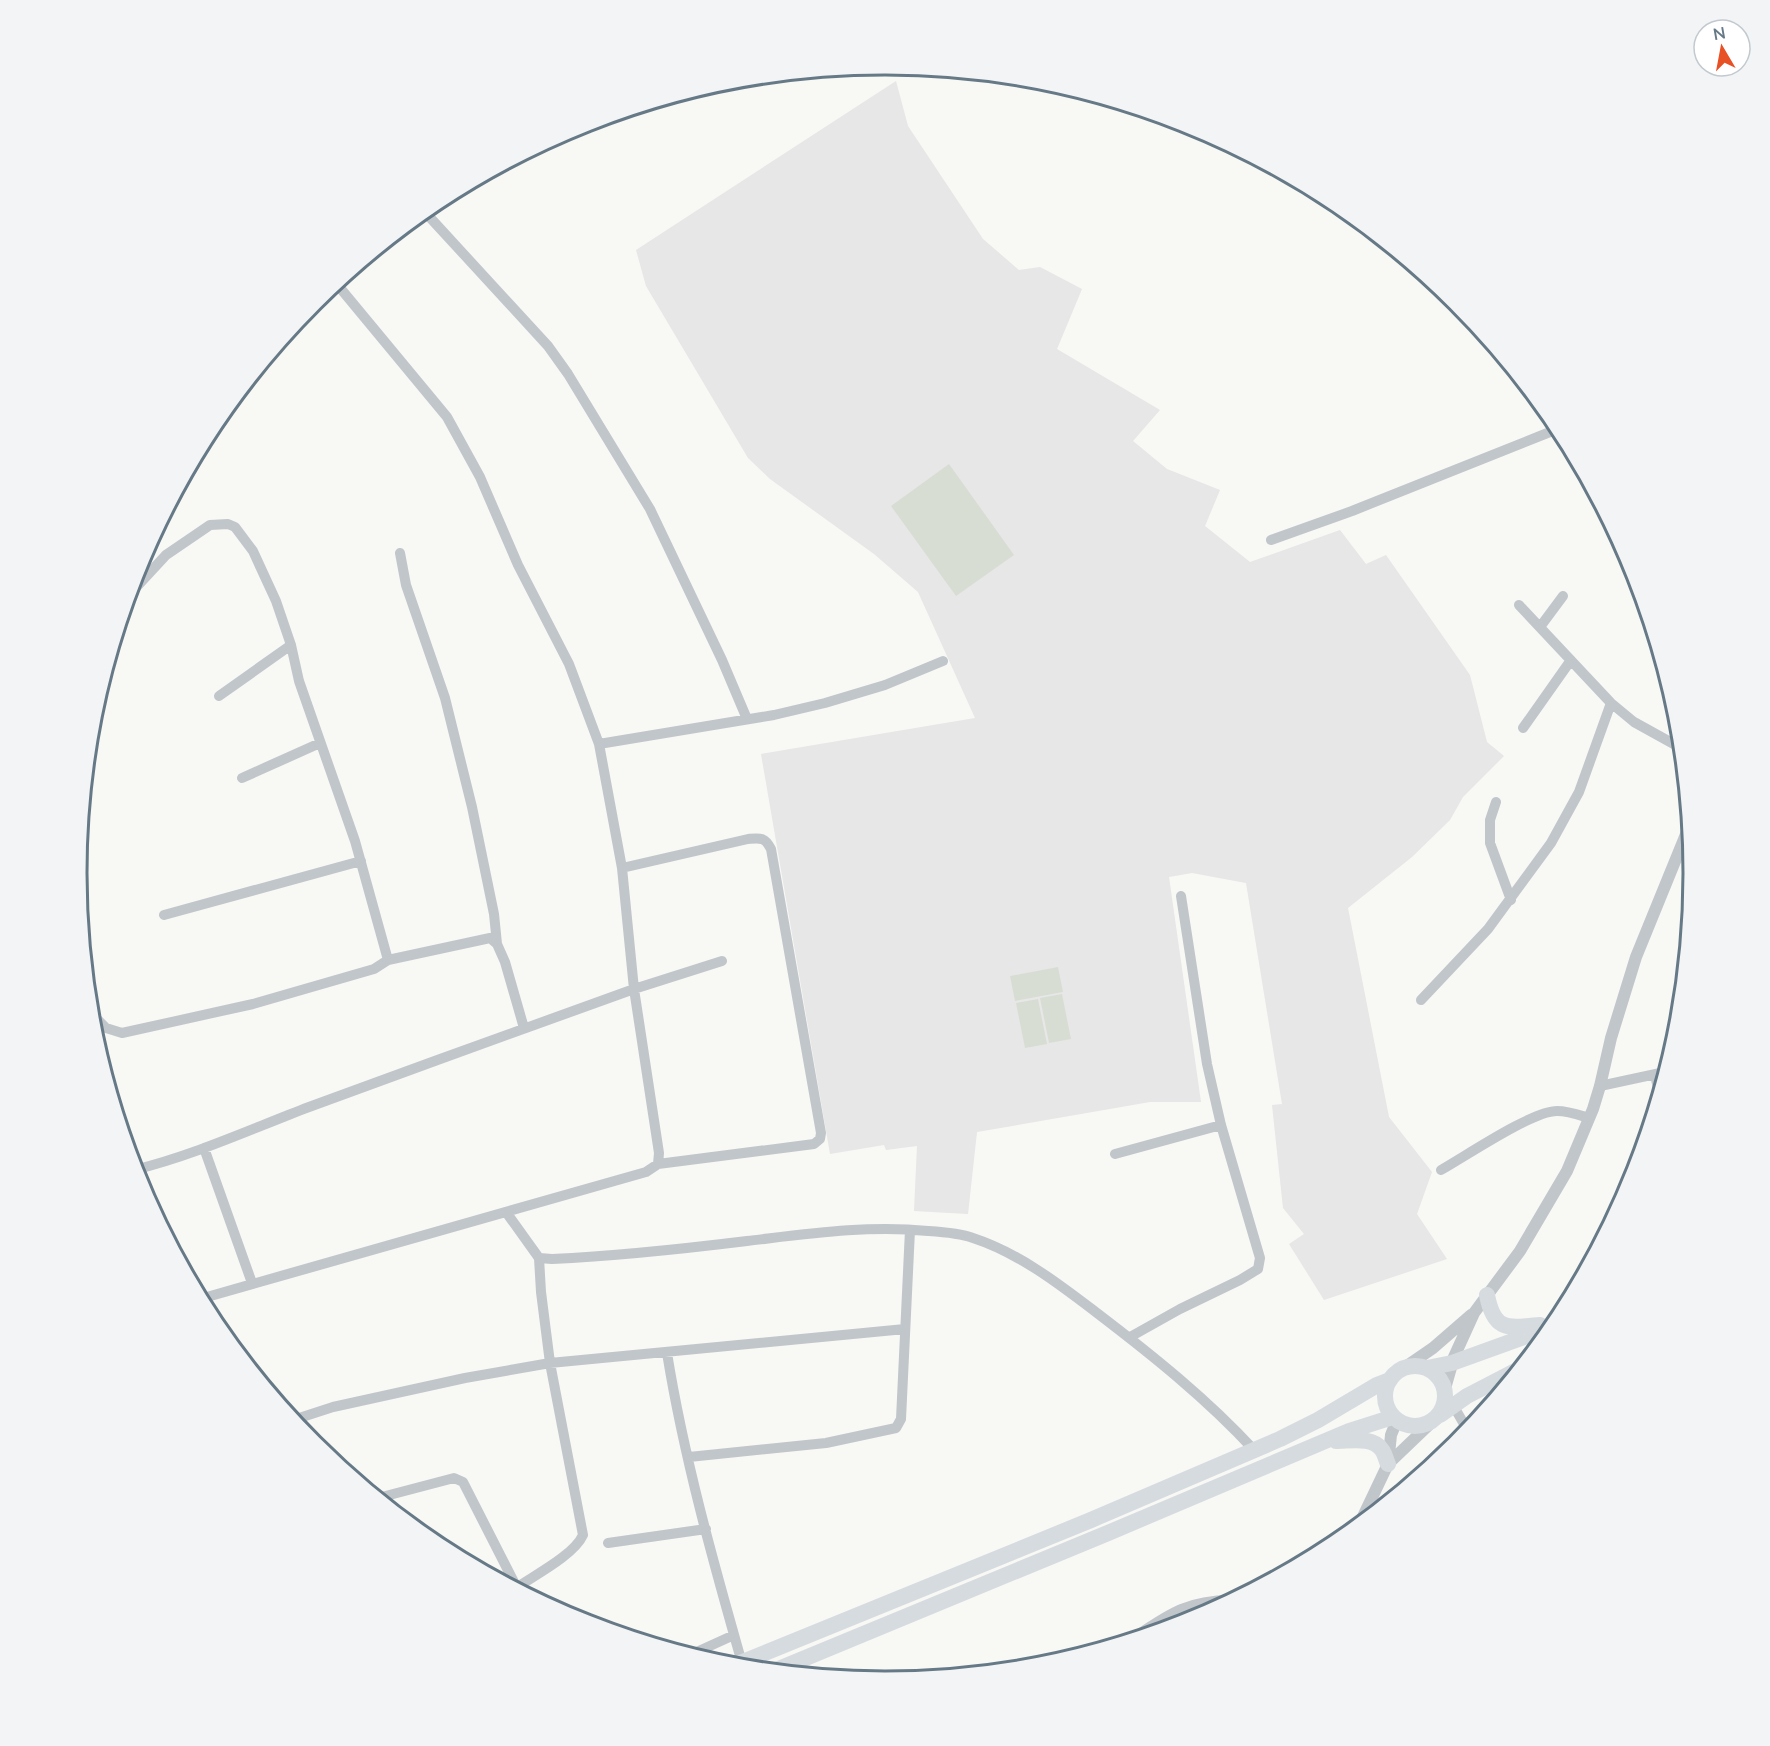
<svg xmlns="http://www.w3.org/2000/svg" width="1770" height="1746" font-family="Lato,sans-serif">
<style>
.built{fill:#e6e7e6}
.pitch{fill:#d8ddd4}
.lines{fill:none;stroke-linecap:round;stroke-linejoin:round}
.minor{stroke:#c1c6ca;stroke-width:10}
.tertiary{stroke:#c1c6ca;stroke-width:12}
.primary{stroke:#d6dbdf;stroke-width:16}
.rim{fill:none;stroke:#667987;stroke-width:3}
</style>
<rect width="100%" height="100%" fill="#f8f8f5"/>
<!-- built -->
<path class="built" d="M896,81L908,126L983,239L1019,270L1040,267L1082,289L1057,349L1160,410L1133,441L1167,469L1220,490L1205,526L1250,562L1340,530L1366,564L1386,555L1470,675L1487,742L1504,756L1463,797L1450,820L1412,857L1348,908L1389,1117L1432,1172L1417,1214L1447,1259L1324,1300L1289,1244L1304,1234L1283,1208L1272,1105L1282,1104L1246,883L1192,873L1169,877L1201,1102H1150L977,1132L968,1214L914,1211L917,1146L886,1150L884,1145L830,1154L761,754L975,718L918,592L874,554L770,479L748,458L646,286L636,250Z"/>
<!-- pitch -->
<path class="pitch" d="M949,464L1014,555L956,596L891,506Z
M1058,967L1063,992L1015,1001L1010,976Z
M1062,994L1071,1039L1049,1043L1040,998Z
M1038,999L1047,1044L1025,1048L1016,1003Z"/>
<g class="lines">
<!-- minor -->
<path class="minor" d="M424,211L548,346L568,374L650,509L722,660L747,719
M1516,374L1555,430L1572,451
M1271,540L1352,511L1555,430
M400,553L406,585L445,698L472,807L494,914L497,944
M129,595L166,555L210,525L228,524L235,527L253,551L276,601L291,645L299,681L355,841L388,960
M1519,605L1611,703L1634,722L1681,748
M1540,627L1563,596
M219,696L291,645
M1523,728L1571,660
M599,744L774,715L825,703L885,685L943,661
M242,778L320,743
M1496,802L1490,820V843L1511,900
M622,868L748,839C761,838 765,837 771,849L821,1133L820,1139L814,1144L658,1164
M164,915L361,861
M1421,1000L1488,929L1551,843L1579,792L1611,703
M90,1012L106,1028L122,1033L253,1004L374,969L388,960L490,938L497,944L505,962L524,1028
M1655,1075L1659,1093
M1600,1086L1665,1072
M204,1148L252,1283
M1115,1154L1221,1125
M134,1170C195,1155 251,1129 309,1107C417,1067 526,1028 634,989L622,868L599,744L569,664L518,565L480,477L447,417L336,283
M1441,1170C1466,1156 1532,1111 1557,1111C1568,1111 1579,1115 1589,1118
M506,1212L539,1258L552,1259C617,1256 682,1249 747,1241C807,1234 867,1225 928,1231C943,1232 959,1233 973,1238C1019,1253 1059,1284 1097,1313C1152,1355 1207,1399 1254,1450
M200,1299L646,1172L658,1164L659,1153L634,989L722,961
M1130,1337L1180,1309L1240,1280L1258,1269L1260,1258L1221,1125L1207,1064L1181,896
M667,1353C684,1458 713,1561 742,1663
M1453,1405L1468,1431
M293,1420L333,1407L465,1378L550,1363L905,1329
M689,1457L826,1443L896,1428L901,1419L910,1230
M378,1498L454,1478L463,1482L517,1588
M608,1543L706,1529
M516,1588C535,1575 574,1555 583,1535L550,1363L541,1292L539,1258
M1130,1640C1166,1616 1185,1600 1231,1600
M690,1655L734,1635"/>
<!-- tertiary -->
<path class="tertiary" d="M1401,1370L1433,1348L1471,1315
M1444,1392L1454,1357L1474,1313L1520,1251L1567,1171L1593,1109L1600,1086L1611,1038L1636,957L1689,827
M1388,1464L1434,1420
M1359,1525L1388,1464L1391,1435L1397,1420"/>
<!-- primary -->
<path class="primary" d="M1487,1295C1494,1332 1508,1328 1540,1325
M1385 1396a30 30 0 1 1 60 0a30 30 0 1 1-60 0Z
M1427,1368L1452,1363L1554,1326
M1440,1415L1467,1396L1519,1369
M1336,1441C1350,1441 1373,1436 1382,1450C1385,1454 1386,1460 1388,1464
M733,1666L1091,1520L1280,1439L1318,1420L1377,1385L1390,1380
M774,1671L1108,1533L1349,1431L1393,1417"/>
</g>
<!-- crop -->
<path d="M0 0H1770V1746H0ZM87 873a798 798 0 1 1 1596 0a798 798 0 1 1-1596 0Z" fill="#f3f4f5" fill-rule="evenodd"/>
<path class="rim" d="M87 873a798 798 0 1 1 1596 0a798 798 0 1 1-1596 0Z"/>
<!-- north arrow -->
<g transform="translate(1722 48) rotate(350)"><circle r="28" fill="#ffffff" stroke="#c2c9cf" stroke-width="1.5"/>
<path d="M0-4.5L10 22L0 15L-10 22Z" fill="#e85125"/>
<text y="-9" font-size="16" font-weight="bold" text-anchor="middle" fill="#667987">N</text>
</g>
</svg>
